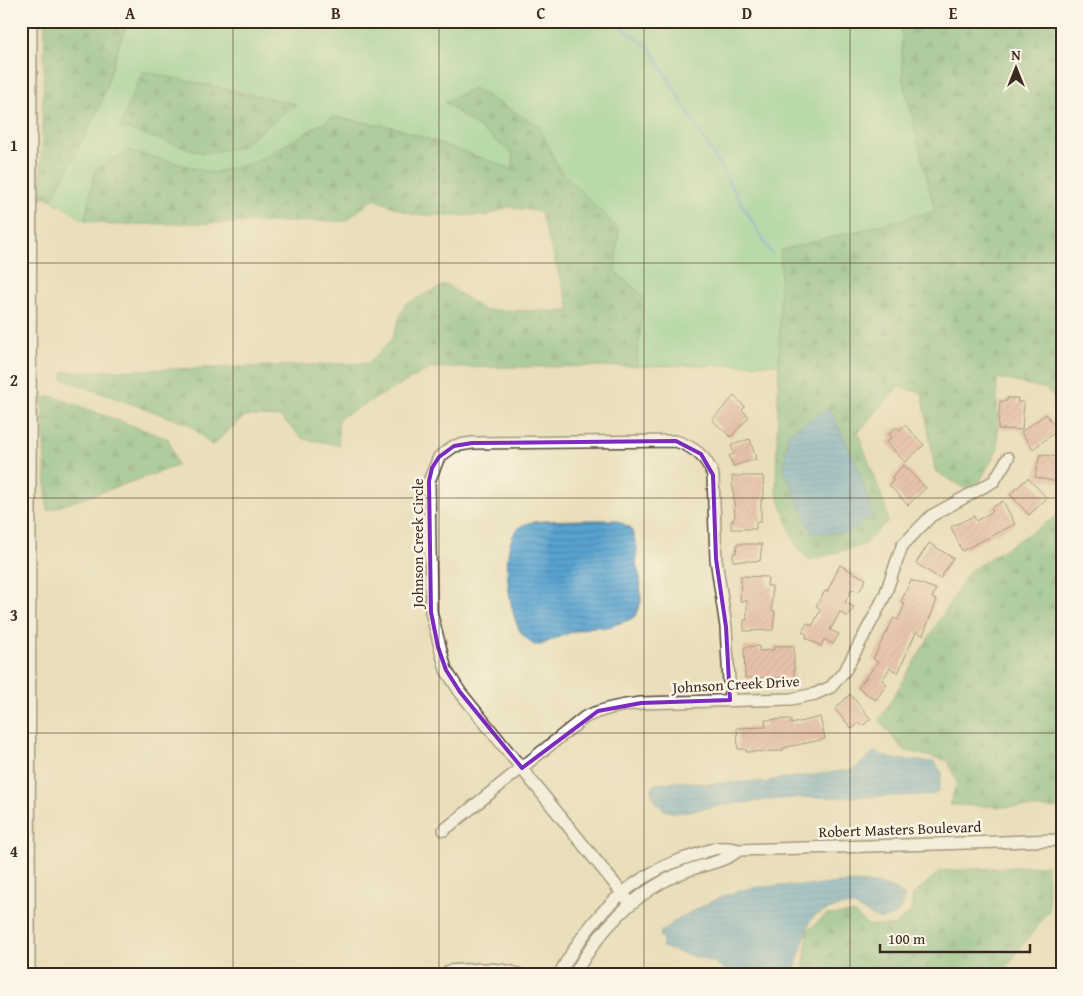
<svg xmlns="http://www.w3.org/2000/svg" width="1083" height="996" font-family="'Gentium Book Plus',serif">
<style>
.green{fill:#81d395;stroke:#5e7e5a;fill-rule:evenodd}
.forest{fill:url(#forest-firs);stroke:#52704e}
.water{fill:url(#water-rules);stroke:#4a6677}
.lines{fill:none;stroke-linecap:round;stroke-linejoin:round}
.stream{stroke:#58a3d0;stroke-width:3}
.building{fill:url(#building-hatch)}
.minor-casing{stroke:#554535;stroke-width:14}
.minor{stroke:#fff;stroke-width:11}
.marked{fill:none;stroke:#7b2cbf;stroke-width:4;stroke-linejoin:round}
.grid{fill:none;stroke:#3b2a1e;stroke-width:1;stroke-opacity:0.55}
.labels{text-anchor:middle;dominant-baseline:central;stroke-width:5;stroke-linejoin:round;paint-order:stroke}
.street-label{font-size:15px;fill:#3b2a1e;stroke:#fcf5e5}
.neatline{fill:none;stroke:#3b2a1e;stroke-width:2}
.grid-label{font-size:16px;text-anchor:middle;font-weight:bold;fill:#3b2a1e}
</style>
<defs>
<pattern id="forest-firs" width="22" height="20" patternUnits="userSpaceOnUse" patternTransform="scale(1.25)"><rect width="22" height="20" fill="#68b57e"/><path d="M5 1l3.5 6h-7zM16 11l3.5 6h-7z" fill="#579367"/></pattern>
<pattern id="water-rules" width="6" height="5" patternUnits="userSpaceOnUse" patternTransform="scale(1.25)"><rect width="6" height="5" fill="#58a3d0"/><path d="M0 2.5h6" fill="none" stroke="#4a85a8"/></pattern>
<pattern id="building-hatch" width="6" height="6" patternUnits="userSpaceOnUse" patternTransform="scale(1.25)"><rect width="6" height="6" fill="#e59e9a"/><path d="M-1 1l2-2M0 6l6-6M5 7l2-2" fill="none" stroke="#bb817d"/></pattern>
</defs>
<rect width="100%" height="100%" fill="#fcf5e5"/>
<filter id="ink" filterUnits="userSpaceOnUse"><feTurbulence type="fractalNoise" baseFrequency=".02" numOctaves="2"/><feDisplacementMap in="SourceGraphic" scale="10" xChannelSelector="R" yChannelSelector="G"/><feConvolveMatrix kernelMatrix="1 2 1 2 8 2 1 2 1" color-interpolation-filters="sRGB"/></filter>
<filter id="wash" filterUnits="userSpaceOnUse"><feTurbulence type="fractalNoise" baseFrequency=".0096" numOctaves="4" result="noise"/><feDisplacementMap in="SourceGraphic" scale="20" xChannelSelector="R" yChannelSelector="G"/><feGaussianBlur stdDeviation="1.12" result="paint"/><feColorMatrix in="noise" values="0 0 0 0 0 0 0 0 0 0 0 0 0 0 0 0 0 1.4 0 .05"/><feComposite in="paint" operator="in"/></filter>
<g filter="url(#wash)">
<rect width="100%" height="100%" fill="#e9dfba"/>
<!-- green -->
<path class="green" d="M127,21H901L903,80L935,211L782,250L779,364L636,366L644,297L615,271L619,229L559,169L539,126L445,102L513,154V169L393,127L333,117L256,162L212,173L128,150L95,170L85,220L51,200L98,111ZM142,72L295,104L120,127Z"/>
<!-- forest -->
<path class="forest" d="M45,21H127L98,111L51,200L40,195Z
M901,21H1062V406L1046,389L997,378L998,449L979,483L966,489L935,471L922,393L898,387L858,433L886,508L888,521L864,545L810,560L797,549L776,491L781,250L935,211L903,80Z
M142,71L296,104L239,148L202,153L120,127Z
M473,88L539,126L559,169L619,229L615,271L644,297L636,366L431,368L338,419L339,445L303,439L280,417L245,416L212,446L190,425L62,379L64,372L369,363L392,338L405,304L446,284L484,310L570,311L540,212L508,207L486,216L414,215L373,199L346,221L110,225L85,220L95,170L128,150L212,173L256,162L333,117L393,127L513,169V154L445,102Z
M52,396L169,439L177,466L47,511L42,398Z
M1062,513V809L949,805L957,783L948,761L903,750L879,720L969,571Z
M1047,865L1049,910L1006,968L1005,975H803L808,930L826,915L854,913L868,925L894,926L911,911L913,895L940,871Z"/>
<!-- water -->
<path class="water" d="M829,408L856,463L873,515L848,533H812L784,469L788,433Z
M577,520H616L631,528L637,548L636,564L640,577L641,602L635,616L631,619L606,628C592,622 555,638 541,645H534C529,641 524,637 520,631C509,611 498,543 520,527C529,519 564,521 577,520Z
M874,752L893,759L935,762L942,773L938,792L933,795L792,798L731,804L677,813C662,812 656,804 651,791L654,784L681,781L703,784L762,781L767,783L771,780L850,770L856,768Z
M858,882C874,884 892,884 904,896C903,913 896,916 880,920L852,905L837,907L817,914L810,921L793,975H732L716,963L662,947L663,939L660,937L661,931C668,930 670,924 676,920C691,912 707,903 724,896C752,884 782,886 812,885C827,885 843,882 858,882Z"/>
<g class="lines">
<!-- stream -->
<path class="stream" d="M613,21L650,48L771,253"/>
</g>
<g id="blocks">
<!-- building -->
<path class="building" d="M734,396L745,407L742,410L749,417L731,437L712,420Z
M1007,398H1018L1017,402H1024L1022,430L998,429L1000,401H1007Z
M1046,414L1058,430L1033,449L1021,432Z
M905,425L924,445L905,462L886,442L892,437L889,434L897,427L900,430Z
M750,439L756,459L733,466L729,456L734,454L731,445Z
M1040,454L1062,458V483L1035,477Z
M904,465L926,488L908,505L889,485L894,480L891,478Z
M732,476H763L764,494L763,500H761V522H756V529H731V521H733L735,515Z
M1028,478L1047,498L1029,515L1010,494Z
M1003,501L1015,524L962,551L951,527L974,516L976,521L993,511L991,508Z
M929,543L953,558L940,579L916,563Z
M737,544H762L760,561H733V553H736Z
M840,565L866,579L859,592L852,589L845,602L854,607L848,617L840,612L830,630L839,634L833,644L824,639L821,646L806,638L807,634L802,632L807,623L812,626L821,609L816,606L825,591L827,592Z
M741,576L768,577L767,586H772V611H775L773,630L744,631V620H747V601H740Z
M911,580L936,589L932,598L937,600L923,635L916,632L898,673L890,668L882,680L887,684L876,700L858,688L878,662L873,659L894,618L898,620L905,603L901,602Z
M759,646V651L774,650V646H794V677L745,678L744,647Z
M850,694L871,719L862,726L859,723L852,729L835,709Z
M820,717L825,739L783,748V751L746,752V749H738L737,728L766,727L765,720L791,719V724Z"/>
</g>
</g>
<g filter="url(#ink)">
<use href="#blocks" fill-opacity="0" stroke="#554535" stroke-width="1"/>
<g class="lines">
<!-- minor casing -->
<g class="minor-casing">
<path id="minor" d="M444,830L585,717C604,708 621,705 641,703L791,699L815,694L831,687L846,669L876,613L885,595L902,546L931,516L994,481L1008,458
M631,904L460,692L446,670L431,612L429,481L439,457L454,446L472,443L676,441C695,448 706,456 713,475L716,559L726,627L730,700
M449,971C474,969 497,966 521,975
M29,975L31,21
M559,975C590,917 630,874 695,855C713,849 720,845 739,850L1062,840
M574,975C599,930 636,890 686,871C704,864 723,863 739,850"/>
</g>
<!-- minor -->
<use href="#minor" class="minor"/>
</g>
</g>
<!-- marked area -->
<path d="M0 0H1083V996H0ZM676,441L701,454L713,475L716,559L726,627L730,700L641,703L598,711L522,768L460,692L446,670L438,647L431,612L429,481L432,468L439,457L454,446L472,443Z" fill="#e9dfba" fill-opacity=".55" fill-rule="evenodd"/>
<path class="marked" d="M676,441L701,454L713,475L716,559L726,627L730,700L641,703L598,711L522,768L460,692L446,670L438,647L431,612L429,481L432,468L439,457L454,446L472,443Z"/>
<!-- grid -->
<path class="grid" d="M233,21V975M439,21V975M644,21V975M850,21V975M21,263H1062M21,498H1062M21,733H1062"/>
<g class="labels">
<!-- street labels -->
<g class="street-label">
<text transform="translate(417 543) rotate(-90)">Johnson Creek Circle</text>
<text transform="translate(736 684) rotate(-3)">Johnson Creek Drive</text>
<text transform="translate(900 829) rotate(-2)">Robert Masters Boulevard</text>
</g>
</g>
<!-- margin -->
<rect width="1083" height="996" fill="none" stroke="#fcf5e5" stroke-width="55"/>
<!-- north arrow -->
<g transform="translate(1016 68)" stroke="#fcf5e5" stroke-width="4" paint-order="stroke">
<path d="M0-4L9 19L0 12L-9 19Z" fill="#3b2a1e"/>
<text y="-8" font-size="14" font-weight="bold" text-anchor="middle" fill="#3b2a1e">N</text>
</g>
<!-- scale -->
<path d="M880 944v8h150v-8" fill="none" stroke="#3b2a1e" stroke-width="2.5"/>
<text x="888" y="944" font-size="15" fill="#3b2a1e" stroke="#fcf5e5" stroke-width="4" paint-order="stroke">100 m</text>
<rect x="28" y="28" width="1028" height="940" class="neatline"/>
<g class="grid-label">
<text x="130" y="19">A</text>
<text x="336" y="19">B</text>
<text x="541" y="19">C</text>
<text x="747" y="19">D</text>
<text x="953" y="19">E</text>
<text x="14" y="151">1</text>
<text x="14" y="386">2</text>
<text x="14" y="621">3</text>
<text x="14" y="857">4</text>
</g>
</svg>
